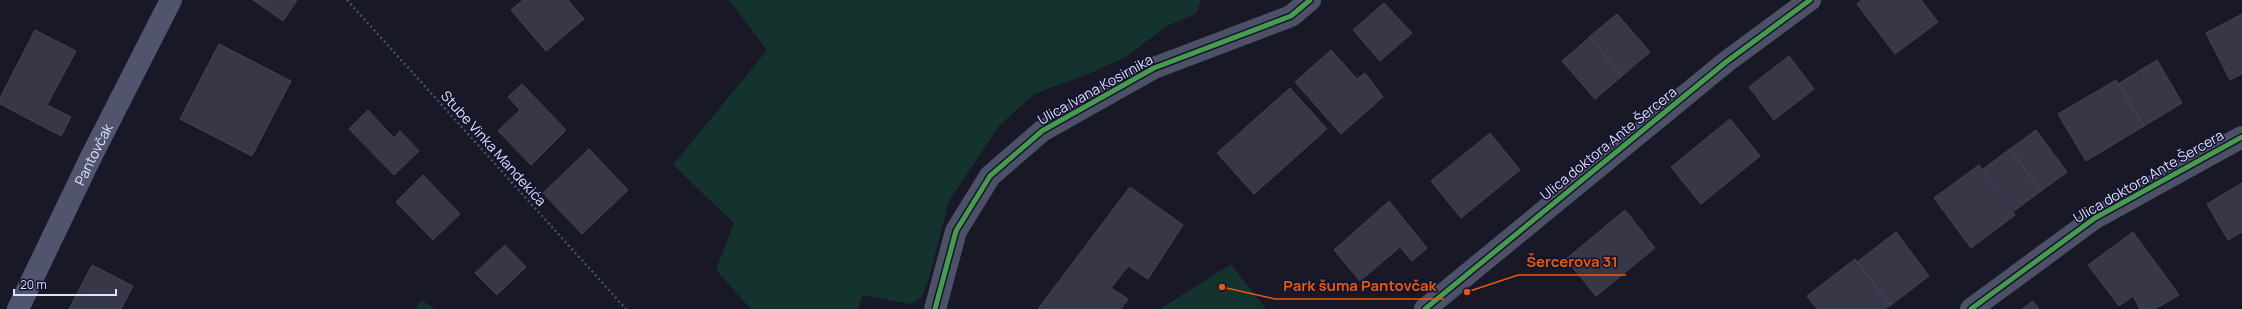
<svg xmlns="http://www.w3.org/2000/svg" width="2242" height="309" font-family="Manrope,sans-serif">
<style>
.green{fill:#15332e}
.building{fill:#373748;stroke:#434359}
.lines{fill:none;stroke-linecap:round;stroke-linejoin:round}
.path{stroke:#44545e;stroke-width:2.5;stroke-dasharray:2 3;stroke-linecap:butt}
.minor{stroke:#4d5167;stroke-width:22}
.secondary{stroke:#50546d;stroke-width:22}
.cycleway-casing{stroke:#12122d;stroke-width:8}
.cycleway{stroke:#469c4c;stroke-width:5}
.labels{text-anchor:middle;dominant-baseline:central;stroke-width:3;stroke-linejoin:round;paint-order:stroke}
.street-label{font-size:14px;fill:#dee0ff;stroke:#12122d}
.leader{fill:none;stroke:#e8590c;stroke-width:1.5}
.callout-dot{fill:#e8590c;stroke:#12122d;stroke-width:1.5}
.callout-label{font-size:15px;text-anchor:middle;font-weight:bold;fill:#e8590c;stroke:#12122d;stroke-width:3;stroke-linejoin:round;paint-order:stroke}
</style>
<rect width="100%" height="100%" fill="#181827"/>
<!-- green -->
<path class="green" d="M729,0H1201L1196,14L1167,26L1126,57L1088,74L1034,94L999,126L949,201L927,285L921,298L910,304L862,295L858,309H751L716,270L734,223L673,165L767,50Z
M1231,264L1266,309H1160Z
M421,300L435,309H415Z"/>
<!-- building -->
<path class="building" d="M253,0H297L283,21Z
M523,0H568L584,19L546,51L511,10Z
M1862,0H1921L1938,22L1895,54L1857,4Z
M1384,3L1412,33L1380,61L1353,30Z
M1617,14L1650,52L1622,76L1589,37Z
M2242,14V74L2230,80L2206,33Z
M35,30L76,51L47,105L71,117L61,136L0,104V98Z
M1590,37L1622,76L1595,99L1562,61Z
M219,44L291,81L252,156L180,119Z
M1331,50L1357,79L1365,73L1383,97L1341,134L1295,82Z
M1789,56L1814,89L1774,120L1749,87Z
M2157,60L2182,103L2144,126L2118,84Z
M2116,80L2144,126L2086,161L2058,114Z
M522,84L566,130L531,165L498,131L520,110L508,97Z
M1290,88L1327,129L1254,194L1217,153Z
M368,110L394,138L400,131L419,151L394,175L349,129Z
M1730,119L1760,156L1701,204L1671,167Z
M2036,130L2067,172L2041,191L2010,149Z
M1490,133L1520,170L1461,218L1431,181Z
M589,149L628,190L582,234L543,193Z
M2010,149L2041,191L2014,211L1983,169Z
M1979,165L2015,215L1971,248L1934,198Z
M423,175L460,214L433,240L396,202Z
M2242,183V232L2228,240L2207,204Z
M1130,187L1183,225L1148,279L1128,266L1111,288L1128,299L1121,309H1038Z
M1389,201L1427,248L1412,261L1400,247L1360,281L1334,250Z
M1625,210L1655,248L1596,296L1566,259Z
M1896,232L1929,276L1891,305L1857,262Z
M2133,232L2179,295L2155,309H2140L2133,296L2119,306L2088,265Z
M505,245L526,267L497,295L475,273Z
M1855,259L1891,305L1885,309H1817L1807,296Z
M92,265L133,286L121,309H69Z
M2033,301L2039,309H2022Z"/>
<g class="lines">
<!-- path -->
<path class="path" d="M347,0L626,309"/>
<!-- minor -->
<path class="minor" d="M935,309L956,231L990,176L1042,131L1154,68L1291,16L1310,0
M1425,309L1726,62L1810,0
M1971,309L2095,218L2242,137"/>
<!-- secondary -->
<path class="secondary" id="s1" d="M18,309L90,159L171,0"/>
<!-- cycleway casing -->
<g class="cycleway-casing">
<path id="cycleway" d="M935,309L956,231L990,176L1042,131L1154,68L1291,16L1310,0
M1425,309L1726,62L1810,0
M1971,309L2095,218L2242,137"/>
</g>
<!-- cycleway -->
<use href="#cycleway" class="cycleway"/>
</g>
<g class="labels">
<!-- street labels -->
<g class="street-label">
<text transform="translate(1095 89) rotate(-29)">Ulica Ivana Kosirnika</text>
<text transform="translate(1608 143) rotate(-39)">Ulica doktora Ante Šercera</text>
<text transform="translate(494 148) rotate(48)">Stube Vinka Mandekića</text>
<text stroke="none"><textPath href="#s1" startOffset="172">Pantovčak</textPath></text>
<text transform="translate(2148 176) rotate(-30)">Ulica doktora Ante Šercera</text>
</g>
</g>
<!-- callouts -->
<path class="leader" d="M1467 292L1518 275H1626M1222 287L1275 299H1444"/>
<g class="callout-dot">
<circle cx="1467" cy="292" r="4"/>
<circle cx="1222" cy="287" r="4"/>
</g>
<g class="callout-label">
<text x="1572" y="267">Šercerova 31</text>
<text x="1360" y="291">Park šuma Pantovčak</text>
</g>
<!-- scale -->
<path d="M14 289v6h102v-6" fill="none" stroke="#dee0ff" stroke-width="2"/>
<text x="20" y="289" font-size="12" fill="#dee0ff" stroke="#12122d" stroke-width="3" paint-order="stroke">20 m</text>
</svg>
